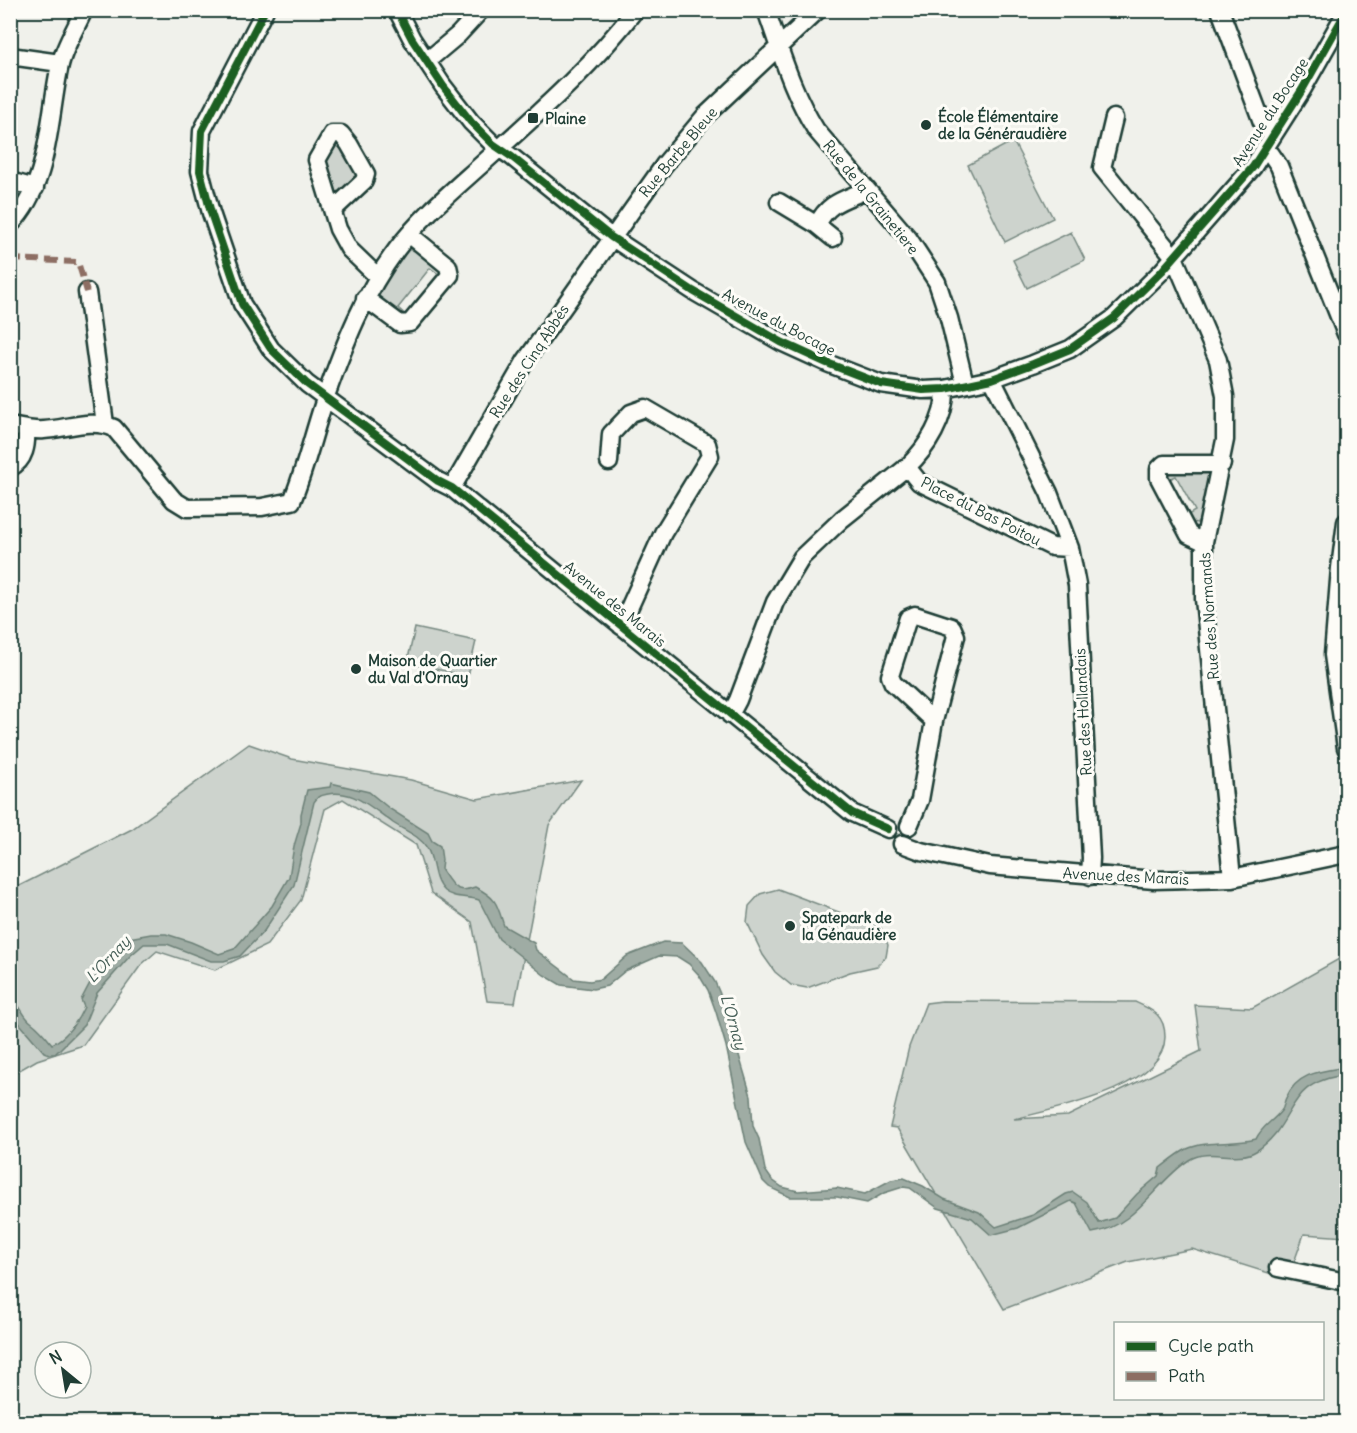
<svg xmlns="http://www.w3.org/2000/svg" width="1357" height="1433" font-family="Delius,sans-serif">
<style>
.green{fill:#cdd3cd;stroke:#768880;stroke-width:1.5}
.water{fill:#9faca4;stroke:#6c8077;stroke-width:1.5}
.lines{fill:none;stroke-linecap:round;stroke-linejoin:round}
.street-casing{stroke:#1f3d34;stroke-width:21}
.street{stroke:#fdfcf7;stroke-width:16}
.quiet{stroke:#8d6e63;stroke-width:6;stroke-dasharray:12 6;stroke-linecap:butt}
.cycleway-casing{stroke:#fdfcf7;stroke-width:11}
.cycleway{stroke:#1b5e20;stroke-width:8}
.poi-dot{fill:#1f3d34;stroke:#fdfcf7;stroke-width:2}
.labels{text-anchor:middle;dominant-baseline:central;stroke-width:6;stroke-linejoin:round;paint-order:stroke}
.street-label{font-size:15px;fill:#1f3d34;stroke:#fdfcf7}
.poi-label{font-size:15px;font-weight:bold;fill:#1f3d34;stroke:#fdfcf7;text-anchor:start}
.water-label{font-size:16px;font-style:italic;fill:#455e56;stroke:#fdfcf7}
</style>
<rect width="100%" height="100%" fill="#f0f1eb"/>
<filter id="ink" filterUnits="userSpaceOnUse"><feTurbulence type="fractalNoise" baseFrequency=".0167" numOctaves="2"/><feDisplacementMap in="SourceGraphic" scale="12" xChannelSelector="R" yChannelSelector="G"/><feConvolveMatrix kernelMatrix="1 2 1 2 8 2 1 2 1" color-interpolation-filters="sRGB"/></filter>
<g filter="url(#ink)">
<!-- green -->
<path class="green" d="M1013,141L1053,218L1005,242L968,165Z
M336,143L339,144L357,174V177L340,193L333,192C328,175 318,155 336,143Z
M1071,232L1085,260L1027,288L1013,260Z
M407,249L416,251L439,267L440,275L430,268L398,308L407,316L403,317L380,303L377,290L401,255Z
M1169,470L1207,472C1213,482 1203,513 1197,523L1190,522L1186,516L1195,511L1176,476L1167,480V473Z
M415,628L476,641L468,676L407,663Z
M249,744L292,759L411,780L477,799L581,780L549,825L515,1003L487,1001L472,922L431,893L416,845L343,799L325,809L301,900L267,945L215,970L157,951L141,965L83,1045L37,1060L11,1075V890L132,829Z
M778,889L881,928L888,945L886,957L877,966L850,972L807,988L791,985L775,972L763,955L747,922L749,906L760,894Z
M1346,955V1237L1304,1234L1288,1279L1192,1249L1128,1262L1004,1309L897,1128L890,1127L909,1047L926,1003L942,1001L1135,1002C1153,1010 1165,1015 1165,1037C1164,1089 1053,1109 1014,1119L1068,1116L1201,1051L1195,1005L1252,1008Z"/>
<!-- water -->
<path class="water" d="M331,783L369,792L390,809L428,833L432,841L440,846L442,860L441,869C452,885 455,895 475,887C497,898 497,904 504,926L534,943L536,950L574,979L590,981L601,979L627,956L663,942L682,943L702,962L715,982L723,1001L751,1096L753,1126L759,1139L765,1170L772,1180L782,1187L798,1191L837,1188L865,1194L891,1180L904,1178L923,1186L944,1199L979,1212L996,1227L1033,1215L1066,1194L1073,1192L1087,1202L1099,1223L1115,1218L1137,1194L1158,1176L1160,1168C1168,1162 1177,1154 1187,1149C1206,1140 1234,1145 1256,1139C1262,1126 1272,1122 1281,1111C1285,1107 1283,1103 1286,1098C1297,1072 1322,1071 1346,1067V1075C1282,1082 1299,1123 1256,1151C1237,1163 1209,1147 1189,1160C1155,1182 1136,1227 1092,1233L1076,1203L1071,1201L1018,1228L991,1235L972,1218L938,1208L910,1188L903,1187L884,1193L867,1203L837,1197H790L769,1187L763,1181L746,1142L726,1046L716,1012L708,990L699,975L689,964L678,957L659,956L625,971L607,986L593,989L561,985L544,975L499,939L479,900C467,896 454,899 444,891C432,880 435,861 427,848C419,835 405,831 393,823C371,807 348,784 318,797L314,802L294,885L264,931L240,956L224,961H211L167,944H144L130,956L97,993L84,1025L55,1054H49L44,1052L14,1017L11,1015V999C22,1006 22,1015 31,1022C39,1028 45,1035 52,1044C67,1037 77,1022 84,1007L81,1000L90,983L109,964L115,950L129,938L151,934H166L191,942L219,954L234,949L272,906L289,877L294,846L301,823V814L307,790L330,787Z"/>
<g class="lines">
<!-- street casing -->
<g class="street-casing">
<path id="street" d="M265,10L202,131L200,171L211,213L242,304L271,349L307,384L438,481L452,488L852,813L888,829
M397,10L412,39L443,86L471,122L493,144L512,157L611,237L693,291L781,342L827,363L881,384L923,390L945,389L992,379L1033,364L1070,349L1114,318L1162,271L1253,167L1302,90L1346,12
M766,10C781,52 792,92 816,130L909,239L937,282L949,318L965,384
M1220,10L1262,122L1272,134
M10,56L60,63
M427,61L458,35L481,10
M1114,118L1102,168L1174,257L1218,360L1225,396V440L1204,542V599L1232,878
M1264,148L1271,154L1279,166L1346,334
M10,181L35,188
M779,202L817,225L833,238
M333,210L364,181L366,174L349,144L341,134H332L317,160L338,229L349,249L378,277
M10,225C51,183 48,118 60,65C64,47 76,28 84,10
M817,225C828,202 844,200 866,190
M87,292L105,424
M365,298L400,324L410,323L450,275L448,266L409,234
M945,389C946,418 927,448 907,467L919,482L1052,547L1070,548L1049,493L992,379
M10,426C21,428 33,431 44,430C67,429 91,418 114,428L174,500L187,508L262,507L292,501C306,467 314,431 326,396C344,345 364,293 397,249C421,217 451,192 481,165C535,116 590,69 635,10
M609,462L611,434L631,413L645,408L707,444L710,456L663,533L621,626
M10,468C25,460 27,445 26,429
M452,488L526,360L664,165L705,116L818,10
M1346,522L1340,568L1333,655L1346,748
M1204,542L1189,535L1159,478V469L1164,464H1222
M1070,548L1077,585L1091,858L1090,876
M730,715L738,700L775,602L802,557L842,519L907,467
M909,826L920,800L934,721L956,636L952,627L915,615L908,618L890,676L893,683L934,721
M902,844L921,851L990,866L1154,880L1232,878L1346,854
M1278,1268L1346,1282"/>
</g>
<!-- street -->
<use href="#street" class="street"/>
<!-- quiet -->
<path class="quiet" d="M10,259L78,262L87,292"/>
<!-- cycleway casing -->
<g class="cycleway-casing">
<path id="cycleway" d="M265,10L202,131L200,171L211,213L242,304L271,349L307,384L438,481L452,488L852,813L888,829
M397,10L412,39L443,86L471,122L493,144L512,157L611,237L693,291L781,342L827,363L881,384L923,390L945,389L992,379L1033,364L1070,349L1114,318L1162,271L1253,167L1302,90L1346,12"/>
</g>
<!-- cycleway -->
<use href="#cycleway" class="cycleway"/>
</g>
</g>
<!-- markers -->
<g class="poi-dot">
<rect x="527" y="112" width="12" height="12" rx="3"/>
<circle cx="926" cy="125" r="6"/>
<circle cx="356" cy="669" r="6"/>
<circle cx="790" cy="926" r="6"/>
</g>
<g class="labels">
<!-- street labels -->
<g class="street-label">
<text transform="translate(1270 112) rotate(-57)">Avenue du Bocage</text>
<text transform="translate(678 152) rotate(-50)">Rue Barbe Bleue</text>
<text transform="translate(871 197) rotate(51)">Rue de la Grainetiere</text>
<text transform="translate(779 322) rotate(28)">Avenue du Bocage</text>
<text transform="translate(529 361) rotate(-57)">Rue des Cinq Abbés</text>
<text transform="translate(981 511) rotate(27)">Place du Bas Poitou</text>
<text transform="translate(615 604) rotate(39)">Avenue des Marais</text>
<text transform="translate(1209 616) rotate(-94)">Rue des Normands</text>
<text transform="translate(1083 712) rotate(-93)">Rue des Hollandais</text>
<text transform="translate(1126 876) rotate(3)">Avenue des Marais</text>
</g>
<!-- poi labels -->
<g class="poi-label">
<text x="938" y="116">École Élémentaire<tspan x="938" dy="17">de la Généraudière</tspan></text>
<text x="545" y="118">Plaine</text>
<text x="368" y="660">Maison de Quartier<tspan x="368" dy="17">du Val d'Ornay</tspan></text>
<text x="802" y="917">Spatepark de<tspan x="802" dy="17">la Génaudière</tspan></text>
</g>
<!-- water labels -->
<g class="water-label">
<text transform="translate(108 959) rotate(-47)">L'Ornay</text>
<text transform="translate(734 1022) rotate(74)">L'Ornay</text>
</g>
</g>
<!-- margin -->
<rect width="1357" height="1433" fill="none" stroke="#fdfcf7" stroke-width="36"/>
<rect x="18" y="18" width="1321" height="1397" fill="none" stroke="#1f3d34" stroke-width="2" filter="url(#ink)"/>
<!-- legend -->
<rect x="1114" y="1322" width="210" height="78" fill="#fdfcf7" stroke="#a4b0a9" stroke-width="1.5"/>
<rect x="1126" y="1342" width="30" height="9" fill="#1b5e20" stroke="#a4b0a9" stroke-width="1.5"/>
<text x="1168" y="1352" font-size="18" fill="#1f3d34">Cycle path</text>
<rect x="1126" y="1372" width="30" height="9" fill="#8d6e63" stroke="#a4b0a9" stroke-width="1.5"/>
<text x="1168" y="1382" font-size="18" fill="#1f3d34">Path</text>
<!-- north arrow -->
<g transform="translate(63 1370) rotate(330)"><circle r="28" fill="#fdfcf7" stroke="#a4b0a9" stroke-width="1.5"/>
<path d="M0-4.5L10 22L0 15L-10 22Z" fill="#1f3d34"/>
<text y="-9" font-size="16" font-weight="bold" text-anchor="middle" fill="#1f3d34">N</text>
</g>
</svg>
